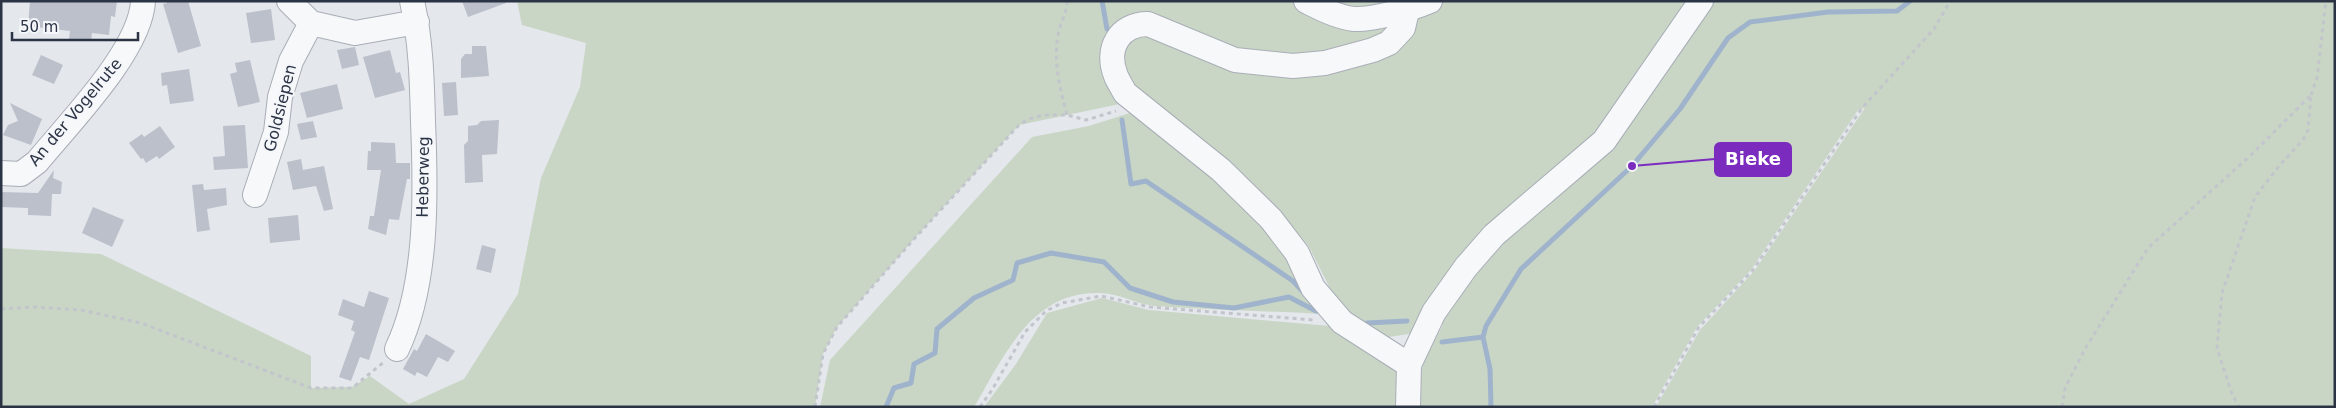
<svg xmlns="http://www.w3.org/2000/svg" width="2336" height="408" font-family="'DejaVu Sans',sans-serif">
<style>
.green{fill:#c9d6c5}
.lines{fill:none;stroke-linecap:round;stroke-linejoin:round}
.stream{stroke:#9fb4cc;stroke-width:5}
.building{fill:#bbc0ca}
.minor-casing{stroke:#a9aeb7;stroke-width:26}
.path{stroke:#c2c5cb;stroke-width:3;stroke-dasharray:4 4;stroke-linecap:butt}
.minor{stroke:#f7f8fa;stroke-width:24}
.labels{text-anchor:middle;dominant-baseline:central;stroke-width:4;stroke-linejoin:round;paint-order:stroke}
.street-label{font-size:16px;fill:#2b3445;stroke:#f4f6f9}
.leader{fill:none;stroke:#7b2cbf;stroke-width:2}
.callout-dot{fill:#7b2cbf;stroke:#f4f6f9;stroke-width:2}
.callout{fill:#7b2cbf;stroke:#7b2cbf;stroke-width:2}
.callout-label{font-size:18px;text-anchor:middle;font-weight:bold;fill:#fff}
</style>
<rect width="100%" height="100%" fill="#e4e7ec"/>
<!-- green -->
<path class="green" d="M517,1H2335V407H1656L1700,330L1755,270L1865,108L1858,110L1751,270L1697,327L1652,407H1417L1423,362L1443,325L1425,314L1409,334L1382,338L1336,300L1308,245L1269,199L1203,144L1139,100L1019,125L914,239L837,327L823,354L815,407H1V248L101,254L311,356V388L352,387L370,376L409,404L464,379L518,294L541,178L580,87L586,43L522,25Z
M1136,111L1216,174L1270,232L1298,281L1322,314C1267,311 1210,310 1155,306C1136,304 1118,293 1099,293C1031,291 1003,358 974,407H820L830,360L1032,137L1089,126Z
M1102,298L1149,310L1341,327L1398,368L1397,407H984L1016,364L1047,313Z"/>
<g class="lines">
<!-- stream -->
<path class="stream" d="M1102,1L1107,29
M1122,120L1131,184L1146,181L1293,281L1305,294
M1367,323L1407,321
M1442,342L1483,337
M886,407L894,388L911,383L914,364L935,353L937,329L974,298L1013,280L1017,263L1051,253L1104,262L1130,288L1173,302L1234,308L1289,297L1316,311
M1491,407L1490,369L1483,337L1486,326L1521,269L1632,166L1680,109L1728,38L1750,22L1828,12L1897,11L1910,1"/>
</g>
<!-- building -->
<path class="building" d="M30,1H117L115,17L111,16L109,35L92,33L91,41L69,39L70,31L28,26Z
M166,1H188L201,46L178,53L163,4L167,3Z
M462,1H506V3L468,17Z
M271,9L275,40L251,43L246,13Z
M472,46H486L489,76L461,78V59L465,54H472Z
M355,47L359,65L342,69L337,50Z
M390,50L396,73L400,72L405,90L375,98L363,57Z
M41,55L63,65L54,84L32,75Z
M250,60L260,102L238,107L230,74L237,72L235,63Z
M189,69L194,101L170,104L167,85L162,86L161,73Z
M456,82L458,115L444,116L442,83Z
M337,84L343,109L307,118L300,93Z
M10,103L42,119L31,145L3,135L8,125L18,121Z
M499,120L497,154L482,155L483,182L465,183L464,145L468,141V126L477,125L481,121Z
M313,121L317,137L301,140L297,124Z
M245,125L248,168L214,170L213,157L225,156L223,126Z
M160,126L175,147L159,159L157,156L146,163L143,158L141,159L129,143L142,134L144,137Z
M371,142L395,143L396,163H410V179H407L399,220L389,219L386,235L368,229L370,216H374L381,170H367L368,151H371Z
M301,159L303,170L324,166L333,209L324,211L316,186L293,190L287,162Z
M54,170L53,178L62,182L61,194H52L51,216L28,215V208L1,207V192L38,193Z
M203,184L204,190L226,188L227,205L207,209L210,230L197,232L192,185Z
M93,207L124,220L112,247L82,233Z
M298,215L300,240L270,243L268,218Z
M482,245L496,249L491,273L476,269Z
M369,291L389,298L369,360L360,357L351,381L339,377L355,332L351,330L354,321L338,315L343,299L364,307Z
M426,334L455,351L448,362L438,357L427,377L417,372L415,376L403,369L414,349L417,351Z"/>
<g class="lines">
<!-- minor casing -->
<g class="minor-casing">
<path id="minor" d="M289,1L311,23L355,33L417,22
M1306,1C1320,8 1337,17 1354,19C1374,20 1411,9 1430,1
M1407,11L1403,28L1389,43L1373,50L1325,63L1293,66L1235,60L1148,24C1119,24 1105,49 1116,76C1118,81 1122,87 1125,93L1221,170L1271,219L1297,253L1313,288L1342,322L1409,365
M1,173L21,174L37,162C68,124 141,50 143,1
M255,195L276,132L280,97L291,61L311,23
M397,349C428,284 426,193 423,122C422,81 421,41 412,1
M1408,407L1409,365L1434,312L1466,267L1494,235L1604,141L1701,1"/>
</g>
<!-- path -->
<path class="path" d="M1067,1C1067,13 1060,23 1058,35C1053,63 1060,88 1067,115
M2311,95L2317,78L2326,1
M1,309L31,307L81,310L141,323L311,388H352L384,362
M815,407L823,354L837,327L914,239L1019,125L1029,119L1043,115H1067L1086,120L1116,111
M980,407L992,390L1025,332L1046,311L1062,303L1101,296L1150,307L1314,320
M1654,407L1699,327L1753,270L1862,108L1934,29L1950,1
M2062,407L2065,388L2085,349L2148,248L2251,155L2311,95L2308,130L2303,140L2279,166L2255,197L2222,293L2217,348L2232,394L2239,407"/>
<!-- minor -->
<use href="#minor" class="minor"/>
</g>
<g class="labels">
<!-- street labels -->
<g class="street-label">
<text transform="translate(280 108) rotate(-76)">Goldsiepen</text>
<text transform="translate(75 112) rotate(-50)">An der Vogelrute</text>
<text transform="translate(423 177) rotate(-89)">Heberweg</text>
</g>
</g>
<!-- callouts -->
<path class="leader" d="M1632 166L1715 159"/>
<circle class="callout-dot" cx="1632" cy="166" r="5"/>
<rect class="callout" x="1715" y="143" width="76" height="33" rx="5"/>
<g class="callout-label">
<text x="1753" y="165">Bieke</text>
</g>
<!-- border -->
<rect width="2336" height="408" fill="none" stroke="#2b3445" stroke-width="5"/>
<!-- scale -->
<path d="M12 32v8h126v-8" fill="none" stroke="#2b3445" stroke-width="2.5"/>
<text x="20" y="32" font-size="15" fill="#2b3445" stroke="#f4f6f9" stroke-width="4" paint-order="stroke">50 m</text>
</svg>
